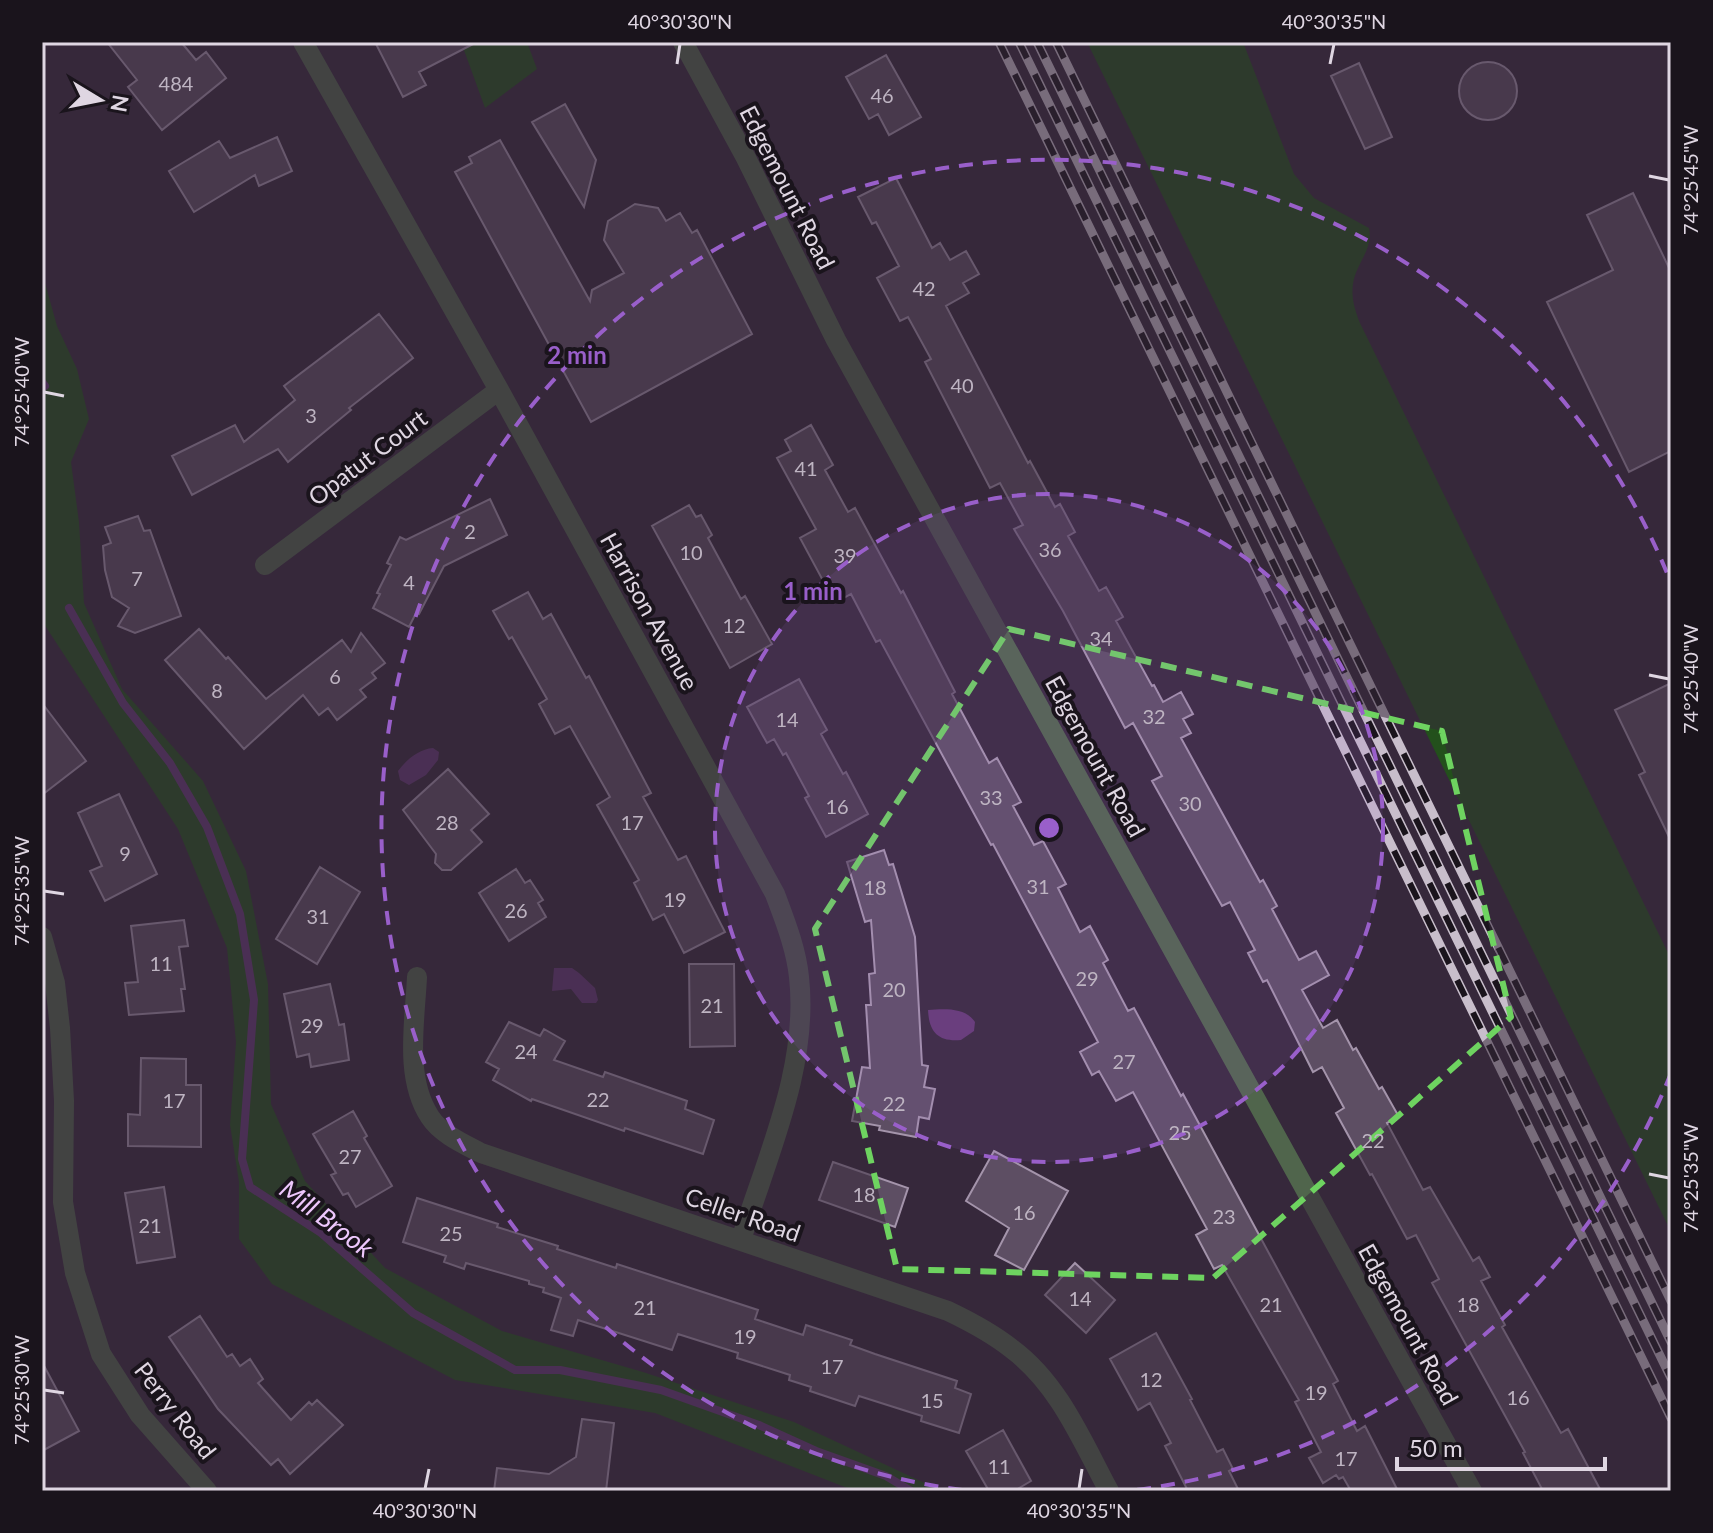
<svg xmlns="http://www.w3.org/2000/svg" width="1713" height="1533" font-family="Lato,sans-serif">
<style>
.green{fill:#23501c}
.water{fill:#633973}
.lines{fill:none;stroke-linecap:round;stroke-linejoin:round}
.stream{stroke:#633973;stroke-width:8}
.building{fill:#5d4e63;stroke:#a494ab;stroke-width:2}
.minor{stroke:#50654c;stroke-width:20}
.rail-casing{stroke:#c8becb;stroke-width:9}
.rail{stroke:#1a141c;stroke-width:6;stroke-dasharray:18;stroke-linecap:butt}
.marked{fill:none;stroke:#6ed360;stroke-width:6;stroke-dasharray:16 10;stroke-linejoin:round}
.ticks{fill:none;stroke:#dfd6e2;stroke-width:3}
.ring{fill:none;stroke:#995fca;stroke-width:4;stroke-dasharray:14 10}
.labels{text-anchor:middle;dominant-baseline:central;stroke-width:8;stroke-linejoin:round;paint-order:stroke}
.number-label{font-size:20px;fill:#beb4c2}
.street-label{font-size:24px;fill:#dfd6e2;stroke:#1a141c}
.water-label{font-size:26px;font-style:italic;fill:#edc7fc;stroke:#1a141c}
.centre{fill:#995fca;stroke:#1a141c;stroke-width:4}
.ring-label{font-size:24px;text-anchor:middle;font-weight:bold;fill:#995fca;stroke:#1a141c;stroke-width:8;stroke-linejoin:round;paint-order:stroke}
.neatline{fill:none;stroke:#dfd6e2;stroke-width:3}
.ticks-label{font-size:20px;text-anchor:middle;fill:#dfd6e2}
</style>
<rect width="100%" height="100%" fill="#36283b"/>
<!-- green -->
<path class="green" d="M461,42H527L537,69L485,108Z
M1087,42H1243L1294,174L1314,198L1369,228C1374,249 1356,263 1353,284C1351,298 1355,310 1360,323L1671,959V1232Z
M42,272L57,326L77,369L89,419L71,462L79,522L84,603L122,689L203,781L246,871L268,984L271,1104L305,1181L385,1268L502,1331L643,1372L794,1422L929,1485L936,1491H855L655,1413L455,1380L272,1284L239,1239V1182L230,1125L236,1042L227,948L178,829L42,621Z"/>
<!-- water -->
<path class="water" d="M433,748L439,752L438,760L426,775L409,785L400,780L398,771C406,760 419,749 433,748Z
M554,968H572L579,973L595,988L598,1000L596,1003H582L571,989L552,991Z
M928,1010C944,1009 965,1007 975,1022L974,1031L961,1040C938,1042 929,1032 928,1010Z"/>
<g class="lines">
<!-- stream -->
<path class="stream" d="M42,382L45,386
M69,608L123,703L170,763L207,827L240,914L254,1000L242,1159L250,1187L321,1233L413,1313L515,1370H560L661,1390L759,1425L816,1451L886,1476L911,1491"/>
</g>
<!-- building -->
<path class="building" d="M107,42H181L196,60L206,52L226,78L162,130L128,87L137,80Z
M375,42H477L419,72L426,85L403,97Z
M886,55L921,117L889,135L878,114L869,119L846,77Z
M1459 91a29 29 0 1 1 58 0a29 29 0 1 1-58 0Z
M1359,63L1392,137L1365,149L1331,76Z
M565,104L596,160L584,207L532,122Z
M277,137L292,171L259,186L255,175L194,212L169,171L219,141L230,158Z
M500,140L590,301L592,290L624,273L604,240L608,221L635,204L658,208L666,221L680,213L692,233L697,230L752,334L591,422L455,172L472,163L469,157Z
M896,178L932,248L940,243L950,260L966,251L979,274L963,283L969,293L946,306L1028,463L1030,461L1055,507L1060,504L1075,532L1068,536L1099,591L1106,587L1123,617L1116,621L1152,686L1154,685L1163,702L1181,692L1193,714L1183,719L1191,733L1181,738L1260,882L1263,880L1277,906L1272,909L1299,960L1316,951L1329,975L1302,990L1323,1028L1337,1020L1353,1050L1356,1048L1379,1089L1382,1087L1399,1117L1387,1123L1423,1190L1430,1187L1473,1261L1479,1257L1490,1277L1481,1281L1505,1325L1502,1327L1561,1433L1568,1429L1601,1491H1543L1523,1453L1525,1452L1432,1283L1439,1279L1416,1235L1407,1239L1372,1174L1370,1175L1336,1113L1344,1108L1322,1067L1313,1072L1267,980L1263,982L1248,953L1255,950L1230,902L1222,906L1152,781L1162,776L1133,723L1125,728L1063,611L1014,529L1023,525L1000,483L990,488L925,362L931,359L908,317L900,321L877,278L899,266L876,222L872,224L858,197Z
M1633,193L1671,272V451L1629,472L1547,302L1613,270L1587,215Z
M379,314L413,358L349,408L351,410L288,462L278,449L192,495L172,456L235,425L244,442L295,400L284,386Z
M811,425L833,465L825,470L848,512L855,508L901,593L903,591L955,692L952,694L989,763L997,758L1021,802L1013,806L1034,845L1043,841L1066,884L1058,888L1080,932L1090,926L1108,960L1103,963L1128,1011L1134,1008L1181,1096L1183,1094L1338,1381L1333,1384L1357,1431L1365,1426L1398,1491H1351L1343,1477L1339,1479L1336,1475L1323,1483L1309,1458L1321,1452L1295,1402L1299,1400L1222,1265L1214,1269L1196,1235L1207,1229L1133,1092L1116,1101L1099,1071L1092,1075L1080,1052L1098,1042L993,844L991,845L880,640L876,642L851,594L835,603L800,538L816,529L777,458L791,451L785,440Z
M490,499L507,535L444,566L419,614L416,613L409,627L373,608L380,594L377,593L391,565L387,563L400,537L406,540Z
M689,505L696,517L701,515L712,535L708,538L741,599L745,596L772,644L730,668L652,526Z
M138,516L144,531L150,530L181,616L135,633L118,626L129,608L112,597L105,570L103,546L111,543L105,527Z
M528,592L543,619L551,614L586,678L589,676L651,793L643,797L678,860L686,856L725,932L684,953L664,914L653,920L634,883L639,880L597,805L610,797L570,726L555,734L539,704L547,699L512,637L509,639L493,611Z
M199,629L226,659L228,657L266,699L342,640L351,652L361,633L385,663L372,673L376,678L360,690L366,697L337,720L328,708L319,715L303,695L244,749L165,660Z
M799,679L827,730L821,734L843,774L846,772L868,814L826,837L805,798L809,796L786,753L783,755L774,739L767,743L747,707Z
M1671,683V841L1639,775L1645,772L1615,710Z
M42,703L86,761L42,795Z
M448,769L489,814L471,830L482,842L451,870H442L435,863L436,854L403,810Z
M119,794L157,874L105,901L90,871L102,866L78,813Z
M884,850L889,865L893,864L915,937L922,1065L928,1066L924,1087L935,1089L929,1119L919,1117L916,1137L879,1130L880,1126L852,1121L862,1067L870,1068L866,1005H871L869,974L875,973L871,920L865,922L847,862Z
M320,867L360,892L317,964L276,939Z
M516,869L525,883L530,880L543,900L538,903L546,917L509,941L479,893Z
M184,920L188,946L179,947L185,989H181L184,1011L129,1015L125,983L138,982L131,926Z
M689,964H734L735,1046L690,1047Z
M330,984L339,1025L344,1024L349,1060L311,1067L309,1054L297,1057L284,994Z
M509,1022L540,1036L544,1029L565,1041L554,1060L603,1077L605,1072L687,1101L685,1109L714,1120L703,1154L625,1128L624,1131L532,1099L531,1101L493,1080L499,1069L486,1062Z
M141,1058L186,1059V1085H201V1147L128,1146V1114L140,1115Z
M353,1111L367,1136L364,1138L392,1186L356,1207L348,1193L343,1195L331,1175L336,1173L313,1134Z
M994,1151L1068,1191L1024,1270L995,1255L1009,1228L966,1201Z
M833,1162L908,1188L895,1227L819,1200Z
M164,1187L175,1257L137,1263L125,1193Z
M417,1198L498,1224L497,1227L558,1246L557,1249L616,1268L617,1264L758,1310L755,1319L803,1335L806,1325L852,1340L850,1345L875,1354L957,1381L955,1388L971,1394L959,1433L921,1421L922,1416L859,1396L855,1406L810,1391L811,1387L789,1380L790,1375L737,1358L738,1353L678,1334L672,1350L578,1320L573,1336L551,1330L561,1298L543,1292L544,1288L529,1284V1281L466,1263L464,1269L444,1262L446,1256L403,1242Z
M1075,1263L1115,1300L1086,1333L1045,1295Z
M200,1316L227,1357L232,1354L240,1366L250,1359L263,1379L258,1383L291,1420L309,1402L312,1405L317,1400L343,1425L290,1474L278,1459L271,1465L218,1409L169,1337Z
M1156,1333L1192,1399L1190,1400L1217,1452L1223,1449L1233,1469L1229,1471L1239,1491H1188L1165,1446L1171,1443L1150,1403L1138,1410L1110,1359Z
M42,1362L79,1431L42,1451Z
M582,1419L614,1423L606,1491H494L497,1468L549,1474L576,1457Z
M1003,1430L1031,1481L1014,1491H989L966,1451Z"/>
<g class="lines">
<!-- minor -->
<path class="minor" d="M303,42L499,390L775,894C785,921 796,948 799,977C809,1067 767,1156 741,1240
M683,42L746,158L836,340L1472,1491
M265,565L499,390
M42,937L55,983L60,1028L64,1101L63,1202L75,1273L101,1354L140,1415L207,1491
M417,977C415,1021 404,1078 430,1117C441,1134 464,1144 481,1153L948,1311C971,1322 992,1333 1012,1349C1059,1384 1082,1441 1109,1491"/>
<!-- rail casing -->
<g class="rail-casing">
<path id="rail" d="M999,42L1671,1418
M1019,42L1671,1378
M1037,42L1671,1342
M1056,42L1671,1301"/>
</g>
<!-- rail -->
<use href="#rail" class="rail"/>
</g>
<!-- marked area -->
<path d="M0 0H1713V1533H0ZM1009,629L1442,731L1511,1017L1213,1278L897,1269L815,929Z" fill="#36283b" fill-opacity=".55" fill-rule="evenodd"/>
<path class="marked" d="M1009,629L1442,731L1511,1017L1213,1278L897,1269L815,929Z"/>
<!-- ticks -->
<path class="ticks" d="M677,64L680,44M1330,64L1334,44M1649,176L1669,180M44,392L64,396M1649,675L1669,679M44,891L64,894M1649,1174L1669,1178M44,1390L64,1393M425,1489L429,1469M1079,1489L1082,1469"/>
<!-- distance rings -->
<circle cx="1049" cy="828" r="334" fill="#995fca" fill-opacity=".12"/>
<g class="ring">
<circle cx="1049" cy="828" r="334"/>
<path d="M1671 1073A668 668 0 0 1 1136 1490M962 1490A668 668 0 1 1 1671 583"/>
</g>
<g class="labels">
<!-- number labels -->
<g class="number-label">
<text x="176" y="83">484</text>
<text x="882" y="95">46</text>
<text x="924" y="288">42</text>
<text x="962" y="385">40</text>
<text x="311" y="415">3</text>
<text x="806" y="468">41</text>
<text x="470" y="531">2</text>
<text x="1050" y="549">36</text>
<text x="691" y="552">10</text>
<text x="845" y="555">39</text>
<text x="137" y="578">7</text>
<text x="409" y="582">4</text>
<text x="734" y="625">12</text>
<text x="1101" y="638">34</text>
<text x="335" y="676">6</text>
<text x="217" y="690">8</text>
<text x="1154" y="716">32</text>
<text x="787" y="719">14</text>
<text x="991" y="797">33</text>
<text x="1190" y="803">30</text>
<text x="837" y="806">16</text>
<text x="447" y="822">28</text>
<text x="632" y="822">17</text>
<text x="125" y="853">9</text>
<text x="1038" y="886">31</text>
<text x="875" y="887">18</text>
<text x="675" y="899">19</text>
<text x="516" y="910">26</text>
<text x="318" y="916">31</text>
<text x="161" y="963">11</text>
<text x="1087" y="978">29</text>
<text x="894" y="989">20</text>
<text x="712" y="1005">21</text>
<text x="312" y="1025">29</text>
<text x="526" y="1051">24</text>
<text x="1124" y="1061">27</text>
<text x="598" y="1099">22</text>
<text x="174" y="1100">17</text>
<text x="894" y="1103">22</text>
<text x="1180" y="1132">25</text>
<text x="1373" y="1140">22</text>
<text x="350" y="1156">27</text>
<text x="864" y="1194">18</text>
<text x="1024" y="1212">16</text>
<text x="1224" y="1216">23</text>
<text x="150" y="1225">21</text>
<text x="451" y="1233">25</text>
<text x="1080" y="1298">14</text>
<text x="1271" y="1304">21</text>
<text x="1468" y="1304">18</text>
<text x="645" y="1307">21</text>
<text x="745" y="1336">19</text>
<text x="832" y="1366">17</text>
<text x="1151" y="1379">12</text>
<text x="1316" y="1392">19</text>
<text x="1518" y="1397">16</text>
<text x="932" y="1400">15</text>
<text x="1346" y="1458">17</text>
<text x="999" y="1466">11</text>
</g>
<!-- street labels -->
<g class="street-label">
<text transform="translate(788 187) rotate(63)">Edgemount Road</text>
<text transform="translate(367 457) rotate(-37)">Opatut Court</text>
<text transform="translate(650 611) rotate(61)">Harrison Avenue</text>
<text transform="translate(1096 756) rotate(61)">Edgemount Road</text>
<text transform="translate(743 1214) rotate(19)">Celler Road</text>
<text transform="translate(1409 1324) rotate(61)">Edgemount Road</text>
<text transform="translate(176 1410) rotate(52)">Perry Road</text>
</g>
<!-- water labels -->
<g class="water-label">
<text transform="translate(327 1218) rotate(37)">Mill Brook</text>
</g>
</g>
<circle cx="1049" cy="828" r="12" class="centre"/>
<g class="ring-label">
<text x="577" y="364">2 min</text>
<text x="813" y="600">1 min</text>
</g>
<!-- border -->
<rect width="1713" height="1533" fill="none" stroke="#1a141c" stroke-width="88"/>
<!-- north arrow -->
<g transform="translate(100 100) rotate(100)" stroke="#1a141c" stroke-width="6" paint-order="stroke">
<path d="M0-6L14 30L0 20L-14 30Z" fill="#dfd6e2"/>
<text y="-12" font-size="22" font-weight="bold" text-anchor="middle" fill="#dfd6e2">N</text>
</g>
<!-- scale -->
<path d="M1397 1457v12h208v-12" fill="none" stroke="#dfd6e2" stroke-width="4"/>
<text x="1409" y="1457" font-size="24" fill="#dfd6e2" stroke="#1a141c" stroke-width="6" paint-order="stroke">50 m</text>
<rect x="44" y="44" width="1625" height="1445" class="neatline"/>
<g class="ticks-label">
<text x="680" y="29">40°30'30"N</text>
<text x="1334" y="29">40°30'35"N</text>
<text transform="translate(1691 180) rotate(-90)" y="7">74°25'45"W</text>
<text transform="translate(22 392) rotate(-90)" y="7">74°25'40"W</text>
<text transform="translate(1691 679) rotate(-90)" y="7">74°25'40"W</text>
<text transform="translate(22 891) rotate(-90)" y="7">74°25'35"W</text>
<text transform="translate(1691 1178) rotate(-90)" y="7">74°25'35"W</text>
<text transform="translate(22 1390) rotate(-90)" y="7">74°25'30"W</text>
<text x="425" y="1518">40°30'30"N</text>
<text x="1079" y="1518">40°30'35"N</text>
</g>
</svg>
